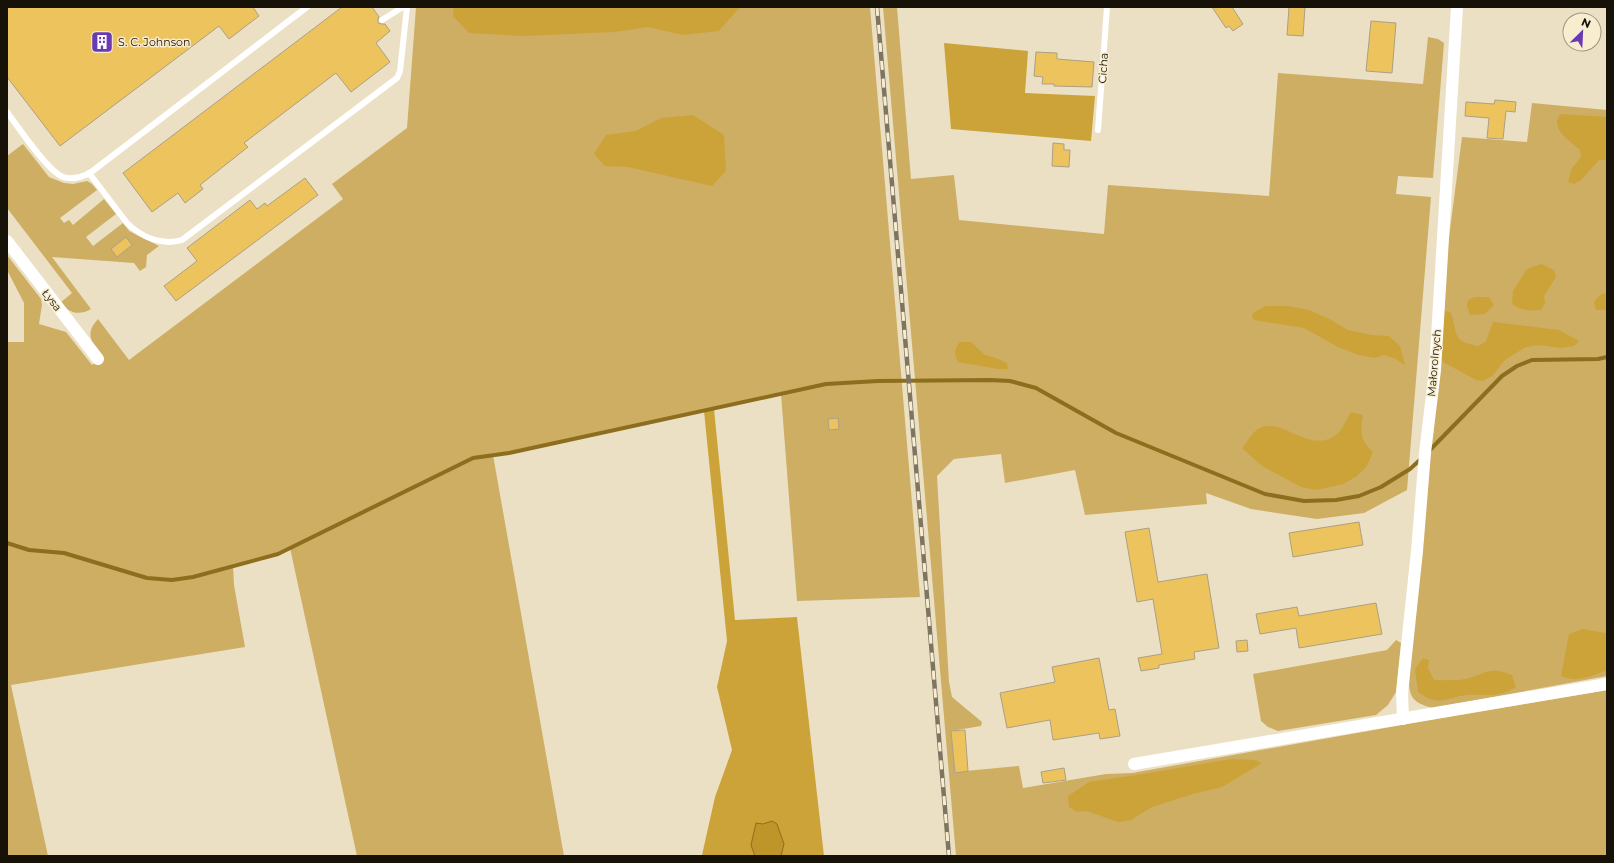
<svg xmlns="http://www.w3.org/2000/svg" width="1614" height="863" font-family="Montserrat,sans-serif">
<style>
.green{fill:#cdae63;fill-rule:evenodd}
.forest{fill:#cca339}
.water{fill:#be9528;stroke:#8c6e1e}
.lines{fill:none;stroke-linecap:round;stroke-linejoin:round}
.stream{stroke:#8c6e1e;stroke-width:4}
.building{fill:#edc35d;stroke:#ab9f85}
.lane{stroke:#fff;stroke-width:6}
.street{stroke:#fff;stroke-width:12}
.rail-casing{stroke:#7d7562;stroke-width:4.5}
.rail{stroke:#f9edd0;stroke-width:3;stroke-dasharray:9;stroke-linecap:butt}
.labels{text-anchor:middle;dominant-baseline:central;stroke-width:3;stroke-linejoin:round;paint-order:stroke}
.poi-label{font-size:11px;fill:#161208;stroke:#f9edd0;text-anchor:start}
.street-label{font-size:11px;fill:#161208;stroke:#f9edd0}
</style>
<rect width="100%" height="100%" fill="#ece0c4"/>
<!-- green -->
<path class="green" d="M416,7H870L920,597L797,601L781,394L493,455L564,856H357L290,548L278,554L233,566L234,585L245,647L11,685L48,856H7V342H24V303L7,270V255L41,299L42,305L39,324L66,332L92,365L102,357C92,343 84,334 98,319L129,360L343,199L332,184L407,128Z
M883,7H897L911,179L954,175L959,220L1104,234L1108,185L1269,196L1278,73L1423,84L1428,37L1438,39L1444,43L1433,178L1398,176L1396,194L1431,197L1407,490L1364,513L1317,519L1251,509L1206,493L1207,504L1085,515L1075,470L1005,483L1001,454L954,459L937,476L949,682L952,697L982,722L981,726L951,731L955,772L1019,766L1023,788L1106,774L1132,773L1402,725L1607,690V856H956Z
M1532,103L1607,110V676L1433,708C1417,704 1409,700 1409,682L1444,276L1462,137L1527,142Z
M23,144L49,177L64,183L73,184L87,181L92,184L97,190L60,218L64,223L69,220L73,225L104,199L116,214L86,237L93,246L123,223L129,231L159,246L147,255L146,267L140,271L134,263L52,257L91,309C79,316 69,313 60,303L72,293L7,208V156ZM126,237L132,245L117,257L111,249Z
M1396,640L1401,643L1396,692L1388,705L1376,715L1278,731L1268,727L1261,721L1253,674L1387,650Z"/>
<!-- forest -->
<path class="forest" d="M454,7H740L719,31L683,35L648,27L615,32L524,36L469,33L453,16Z
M944,43L1028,51L1025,93L1095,96L1091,141L951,129Z
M1561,114L1607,117V160H1599L1581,180L1574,184L1568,182L1572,168L1581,157L1580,150C1570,141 1548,127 1561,114Z
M693,115L724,135L726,171L712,186L628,167L605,166L594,154L606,135L636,131L661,118Z
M1541,264L1554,270L1556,277L1544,296L1545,303L1541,310C1531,311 1521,311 1512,304L1513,291L1527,269Z
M1607,293V310H1596L1594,302L1601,294Z
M1475,297H1489L1494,305L1485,314L1470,315L1467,306L1468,300Z
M1266,306H1288L1309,310L1331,320L1348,330L1371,335L1389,336L1400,346L1405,365L1396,359L1384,355L1374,358L1359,355L1338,347L1304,328L1254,320L1252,315L1253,313Z
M1443,310L1451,313C1458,334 1451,341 1478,346L1486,341L1493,322L1559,330L1579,341L1574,346L1561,348L1539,345L1526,347L1506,359L1492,376L1483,381L1476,380L1443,362L1438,353Z
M960,342H971L985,355L996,358L1007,363L1008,369H998L958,362C954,353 954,349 960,342Z
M714,409L735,620L797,617L824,856H699L702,855L715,797L732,750L717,687L727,641L704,411Z
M1351,412L1363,415C1360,432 1360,440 1373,452L1367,466L1357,476L1343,484L1317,490L1301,487L1262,466L1242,448C1247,442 1252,433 1258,429C1282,414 1313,460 1340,431C1344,426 1347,418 1351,412Z
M1583,629L1605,633L1607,630V670C1593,676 1576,683 1561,676L1569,634Z
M1423,658L1429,660L1428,668L1434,680C1444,680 1456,681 1466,679C1488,673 1488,666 1512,675L1516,687C1499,698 1486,694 1468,695C1446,697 1439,708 1418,692L1415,669Z
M1231,759L1255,760L1262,763L1222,787L1193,794L1152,807L1131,820L1118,822L1087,811L1077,812L1069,807L1068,796L1089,782L1143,774Z"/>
<!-- water -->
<path class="water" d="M772,821L777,824L784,844L781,856H755L751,845L756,823L763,824Z"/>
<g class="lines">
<!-- stream -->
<path class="stream" d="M1428,452L1502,376L1517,366L1532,360L1598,359L1607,357
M7,543L29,550L64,553L147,578L172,580L193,577L278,554L473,458L509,453L826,384L878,381L990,380L1010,381L1036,388L1116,433L1265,494L1304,501L1336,500L1359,496L1381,487L1410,469L1422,458"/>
</g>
<!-- building -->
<path class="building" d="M7,7H253L259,16L229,39L219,26L60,146L7,77Z
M342,7H372L379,17L378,20V23L382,24H385L390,31L376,43L390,62L351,92L336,73L244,143L248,147L200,185L203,189L185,203L178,193L152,212L123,173Z
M1212,7H1232L1243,24L1233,31L1229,26L1226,28Z
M1289,7H1305L1303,36L1287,35Z
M1371,21L1396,23L1392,73L1366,71Z
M1036,52L1057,53V59L1094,62L1092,87L1054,86V84H1042L1043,77L1034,76Z
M1495,100L1516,102L1515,112L1506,111L1503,139L1487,138L1489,118L1465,116L1466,102L1494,104Z
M1053,143L1064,144V150H1070L1069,167L1052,166Z
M305,178L318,195L176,301L164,286L197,261L187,248L250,200L257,209L265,203L267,206Z
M126,237L132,245L117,257L111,249Z
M838,418L839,429L829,430L828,419Z
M1359,522L1363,545L1293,557L1289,533Z
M1149,528L1158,582L1207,574L1219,648L1194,652L1195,659L1159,665V668L1141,671L1138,658L1162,654L1153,599L1137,602L1125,532Z
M1376,603L1382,634L1299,648L1296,628L1260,634L1256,614L1297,607L1299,616Z
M1247,640L1248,651L1237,652L1236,641Z
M1099,658L1109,710L1115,709L1120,736L1100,739L1099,733L1053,740L1050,720L1007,728L1000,693L1055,682L1052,667Z
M965,730L968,771L955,773L951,731Z
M1064,768L1066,780L1043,783L1041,772Z"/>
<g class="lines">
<!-- lane -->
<path class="lane" d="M382,20L403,7
M7,112C18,127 48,172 63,177C72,180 82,177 90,173L307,7
M1098,130L1107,7
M89,173L127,223C141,237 162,246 182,240L397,78L400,71L407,7"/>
<!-- street -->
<path class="street" d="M7,241L98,359
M1403,719L1402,693L1417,551L1425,453L1435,370L1457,7
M1134,764L1607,684"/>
<!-- rail casing -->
<g class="rail-casing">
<path id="rail" d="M877,7L949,856"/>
</g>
<!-- rail -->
<use href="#rail" class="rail"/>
</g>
<!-- icons -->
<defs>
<g id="building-square" transform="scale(1.15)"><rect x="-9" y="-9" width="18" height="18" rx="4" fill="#693ab2" stroke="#f9edd0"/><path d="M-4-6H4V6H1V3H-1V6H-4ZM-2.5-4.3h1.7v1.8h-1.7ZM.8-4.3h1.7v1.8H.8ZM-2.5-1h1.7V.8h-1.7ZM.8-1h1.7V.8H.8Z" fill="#fff"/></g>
</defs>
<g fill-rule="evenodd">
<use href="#building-square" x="102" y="42"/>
</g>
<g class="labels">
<!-- poi labels -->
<g class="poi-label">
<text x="118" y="42">S. C. Johnson</text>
</g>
<!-- street labels -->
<g class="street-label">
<text transform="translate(1103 68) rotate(-86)">Cicha</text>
<text transform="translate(52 300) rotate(52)">Łysa</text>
<text transform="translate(1434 363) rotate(-85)">Małorolnych</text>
</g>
</g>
<!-- border -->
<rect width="1614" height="863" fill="none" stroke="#161208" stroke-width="16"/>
<!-- north arrow -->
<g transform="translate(1582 32) rotate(24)"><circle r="19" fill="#f9edd0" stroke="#9e9580"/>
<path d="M0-3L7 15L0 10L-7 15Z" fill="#693ab2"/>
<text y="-6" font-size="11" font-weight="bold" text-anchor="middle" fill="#161208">N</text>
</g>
</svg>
